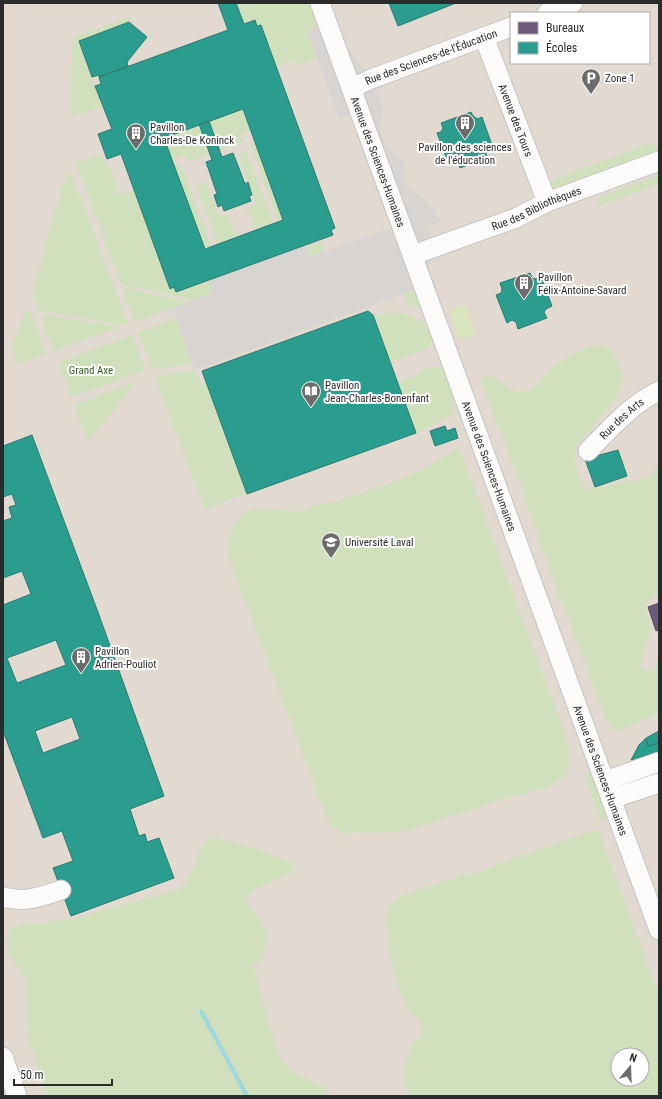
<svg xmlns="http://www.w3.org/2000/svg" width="662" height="1099" font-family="'Roboto Condensed',sans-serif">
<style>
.education{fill:#e2dad0;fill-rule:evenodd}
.green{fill:#d0e0bd;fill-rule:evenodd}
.pitch{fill:#d9e3bc}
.plaza{fill:#d8d4d1}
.offices{fill:#6d597a;stroke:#594b62}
.schools{fill:#2a9d8f;stroke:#2a7b71;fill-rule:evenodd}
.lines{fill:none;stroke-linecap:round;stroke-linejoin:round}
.stream{stroke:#9cd8e2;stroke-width:4}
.minor-casing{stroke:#c4c3c3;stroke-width:21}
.minor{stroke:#fcfbfa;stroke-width:19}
.labels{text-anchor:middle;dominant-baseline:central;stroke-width:4;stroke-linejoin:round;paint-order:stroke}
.street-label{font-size:11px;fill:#2b2b2b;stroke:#fff}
.poi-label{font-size:11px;fill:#2b2b2b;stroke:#fff;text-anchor:start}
.park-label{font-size:11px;fill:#366121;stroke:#fff}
</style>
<rect width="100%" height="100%" fill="#e8e4e1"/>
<!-- education -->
<path class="education" d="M3,3H659V1096H3ZM511,13H649V63H511ZM618,1055H642V1079H618Z"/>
<!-- green -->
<path class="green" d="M236,3H311L319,27L307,31L317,58L296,66L294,60L276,67L255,20L244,24Z
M132,16L129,22L79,41L103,107L72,116L70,110L71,49L74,37Z
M243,109L251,130L240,134L243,141L219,150L209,121Z
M199,124L210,153L187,162L184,155L171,160L164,138Z
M255,141L283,220L279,222L250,143Z
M654,143L656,148V154L552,191L546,182L645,145Z
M246,151L273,224L254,231L246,208L256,204L238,154Z
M100,155L112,172L120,195L134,190L170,289L174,287L177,292L208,281L213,293L193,300L121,284L119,280L76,163Z
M181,164L211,246L205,249L174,166Z
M68,173H71L72,175L128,324L125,325L41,311L38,309L32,294L56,206Z
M659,175V184L602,205L599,204L597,198Z
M206,182L219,217L228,214L237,237L217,244L196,186Z
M320,242L324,252L309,257L305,247Z
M122,287L186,301L187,303L136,321L134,320Z
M416,288L422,306L420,308L411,305L403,297L405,292Z
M25,311L31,313L47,354L18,364L12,347Z
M394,312C410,313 428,322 433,338L427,349L390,362L373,315Z
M42,315L111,325L120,327L54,351L41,316Z
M176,318L193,363L155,369L152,368L138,333Z
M132,335L144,367L142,371L75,396L69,394L60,366L62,361Z
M589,346H604L614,352L623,374L622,387L616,399L577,446L575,459L578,474L588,490L629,481H640L649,475L659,466V593L648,601L646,607L651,627L640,667L653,672L659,652V713L620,731L612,729L604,717L572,628L551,575L514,467L480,381L486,375L497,379L510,389L519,392L532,389L553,366Z
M435,366L445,370L450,384L455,413L416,433L398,383L412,378L426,368Z
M195,370L201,385L207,383L247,494L221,502L206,509L204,508L155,377L165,374Z
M136,381L130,389L88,442L75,409L77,404Z
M459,447L569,744L570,761L567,776L543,789L504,799L401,832L344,833L329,824L226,551L232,527L243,514L254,509L300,511L313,506L337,501L394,482L421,470Z
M590,771L607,818L601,821L584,773Z
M598,829L659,995V1096H409L404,1078V1065L409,1052L414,1044L422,1035V1028L421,1021L411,1014L406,1005L396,981L389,953L386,919L388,909L392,903L405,895L461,875L481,872L497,864ZM618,1055H642V1079H618Z
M216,837C243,845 270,852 295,865L292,872L255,890L245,897L268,935L263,958L253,965L278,1055L292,1072L327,1089L330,1096H48L27,1035L26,981L7,949V936L10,929L20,924L40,923L70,919L177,890L187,882L202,846L208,840Z"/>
<!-- pitch -->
<path class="pitch" d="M466,305L476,334L459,340L449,311Z"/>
<!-- plaza -->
<path class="plaza" d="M335,21L347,48L366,71L383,102V110L379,127L383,142L403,161L405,170L404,178L406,185L426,200L433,208L438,216L440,222L428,227L439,256L430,262L428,271L430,278L433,277L438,291L419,297L416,289L195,370L172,308L213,293L208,281L305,245L309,257L394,227L352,114L339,118L307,31Z"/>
<!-- offices -->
<path class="offices" d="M659,603V630L656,631L648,607Z"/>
<!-- schools -->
<path class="schools" d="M218,3H236L244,24L255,20L257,26L261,25L335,228L331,230L333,235L176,292L174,287L170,289L121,154L107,159L98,134L112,129L95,86L101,84L99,77L228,30ZM243,109L283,220L205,249L164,138Z
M389,3H456L398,26Z
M129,22L147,37L127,62L128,66L99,77V75L92,77L79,41Z
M471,112L473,116L478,119L482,117L493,148L488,149L486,154L487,158L460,168L458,163L453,160L448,162L437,133L441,132L443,128L441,123Z
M209,121L222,157L233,153L245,184L248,182L252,195L249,196L251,201L224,211L222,205L218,207L214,195L217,194L206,162L212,160L199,124Z
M530,273L532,278L535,279L541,277L552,306L546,309L544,312L547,318L518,329L516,322L512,320L507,323L496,295L501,293L502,289L500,283Z
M368,311L373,315L416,433L247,494L202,371Z
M445,426L447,431L455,428L458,438L435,446L430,431Z
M32,435L99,615L164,796L130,809L139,836L145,834L147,842L159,838L174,878L71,916L53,868L73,861L62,831L43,838L3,731V605L31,594L22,571L3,578V521L12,518L9,507L16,505L12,494L3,497V446ZM56,640L66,665L17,683L7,658ZM72,717L80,739L43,753L35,731Z
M618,450L627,476L595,487L585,459Z
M659,731V743L648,746L646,738Z
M646,738L648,746L659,743V751L631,760L639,745Z"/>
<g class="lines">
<!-- stream -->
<path class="stream" d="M201,1011L247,1096"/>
<!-- minor casing -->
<g class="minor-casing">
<g id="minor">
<path id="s1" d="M320,3L659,930"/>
<path d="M547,13L573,3"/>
<path id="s2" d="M484,37L547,202"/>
<path id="s3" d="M352,88L371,79L511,27"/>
<path id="s4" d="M413,255L516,218L547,202L659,161"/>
<path id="s5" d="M588,451C610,429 631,404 659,391"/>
<path d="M605,781L659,762"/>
<path d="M611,799L659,783"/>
<path d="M3,897C24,903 41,897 61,890"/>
<path d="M3,1057L17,1096"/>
</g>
</g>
<!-- minor -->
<use href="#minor" class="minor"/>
</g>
<!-- icons -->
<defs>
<g id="parking-pin" transform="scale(1)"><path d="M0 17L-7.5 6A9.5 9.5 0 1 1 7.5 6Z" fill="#6d6c6b" stroke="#fff"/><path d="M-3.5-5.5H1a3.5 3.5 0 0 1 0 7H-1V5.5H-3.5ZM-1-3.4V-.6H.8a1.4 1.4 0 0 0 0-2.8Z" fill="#fff"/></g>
<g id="building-pin" transform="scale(1)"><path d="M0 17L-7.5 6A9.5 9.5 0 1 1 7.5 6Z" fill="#6d6c6b" stroke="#fff"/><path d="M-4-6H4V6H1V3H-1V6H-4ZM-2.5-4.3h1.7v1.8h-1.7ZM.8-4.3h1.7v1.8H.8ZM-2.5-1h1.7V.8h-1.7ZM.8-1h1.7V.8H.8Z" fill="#fff"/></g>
<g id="library-pin" transform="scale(1)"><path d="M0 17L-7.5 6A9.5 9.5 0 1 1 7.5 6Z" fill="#6d6c6b" stroke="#fff"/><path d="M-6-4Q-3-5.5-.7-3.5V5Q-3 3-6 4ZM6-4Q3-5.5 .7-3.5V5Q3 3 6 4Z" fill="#fff"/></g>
<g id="university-pin" transform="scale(1)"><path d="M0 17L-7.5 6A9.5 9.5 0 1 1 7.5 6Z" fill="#6d6c6b" stroke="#fff"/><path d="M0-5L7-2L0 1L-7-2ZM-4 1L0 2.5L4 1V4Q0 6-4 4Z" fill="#fff"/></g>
</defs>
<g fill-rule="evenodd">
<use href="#parking-pin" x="591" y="78"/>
<use href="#building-pin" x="465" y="123"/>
<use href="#building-pin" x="136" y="133"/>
<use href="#building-pin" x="524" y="283"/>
<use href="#library-pin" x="311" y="391"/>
<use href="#university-pin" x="331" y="542"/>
<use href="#building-pin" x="81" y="657"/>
</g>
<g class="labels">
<!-- street labels -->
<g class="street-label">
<text stroke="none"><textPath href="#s3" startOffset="85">Rue des Sciences-de-l'Éducation</textPath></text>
<text stroke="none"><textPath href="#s2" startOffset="89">Avenue des Tours</textPath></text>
<text stroke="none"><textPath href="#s1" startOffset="169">Avenue des Sciences-Humaines</textPath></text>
<text stroke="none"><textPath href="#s4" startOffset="132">Rue des Bibliothèques</textPath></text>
<text stroke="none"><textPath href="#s5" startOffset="47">Rue des Arts</textPath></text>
<text stroke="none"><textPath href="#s1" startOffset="493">Avenue des Sciences-Humaines</textPath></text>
<text stroke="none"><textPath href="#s1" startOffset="817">Avenue des Sciences-Humaines</textPath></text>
</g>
<!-- poi labels -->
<g class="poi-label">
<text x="605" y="78">Zone 1</text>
<text x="150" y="127">Pavillon<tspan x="150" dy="13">Charles-De Koninck</tspan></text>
<text x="465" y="147" text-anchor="middle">Pavillon des sciences<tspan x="465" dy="13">de l'éducation</tspan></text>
<text x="538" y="277">Pavillon<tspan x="538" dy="13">Félix-Antoine-Savard</tspan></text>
<text x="325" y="385">Pavillon<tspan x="325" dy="13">Jean-Charles-Bonenfant</tspan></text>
<text x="345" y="542">Université Laval</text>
<text x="95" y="651">Pavillon<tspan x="95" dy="13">Adrien-Pouliot</tspan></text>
</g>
<!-- park labels -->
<g class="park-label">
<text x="91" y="370">Grand Axe</text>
</g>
</g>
<!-- border -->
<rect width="662" height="1099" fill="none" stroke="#2b2b2b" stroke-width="8"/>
<!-- legend -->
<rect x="510" y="12" width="140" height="52" fill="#ffffff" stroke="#aaaaaa"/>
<rect x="518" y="22" width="20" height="12" fill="#6d597a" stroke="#aaaaaa"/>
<text x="546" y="32" font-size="12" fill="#2b2b2b">Bureaux</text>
<rect x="518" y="42" width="20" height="12" fill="#2a9d8f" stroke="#aaaaaa"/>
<text x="546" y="52" font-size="12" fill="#2b2b2b">Écoles</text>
<!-- north arrow -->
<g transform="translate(630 1067) rotate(19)"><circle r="19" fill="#ffffff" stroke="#aaaaaa"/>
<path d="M0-3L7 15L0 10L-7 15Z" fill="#6d6c6b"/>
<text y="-6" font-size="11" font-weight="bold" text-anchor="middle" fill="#2b2b2b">N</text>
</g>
<!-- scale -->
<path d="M14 1079v6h98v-6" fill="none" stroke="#2b2b2b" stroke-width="2"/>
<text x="20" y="1079" font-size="12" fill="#2b2b2b" stroke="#ffffff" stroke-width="3" paint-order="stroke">50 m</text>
</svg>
